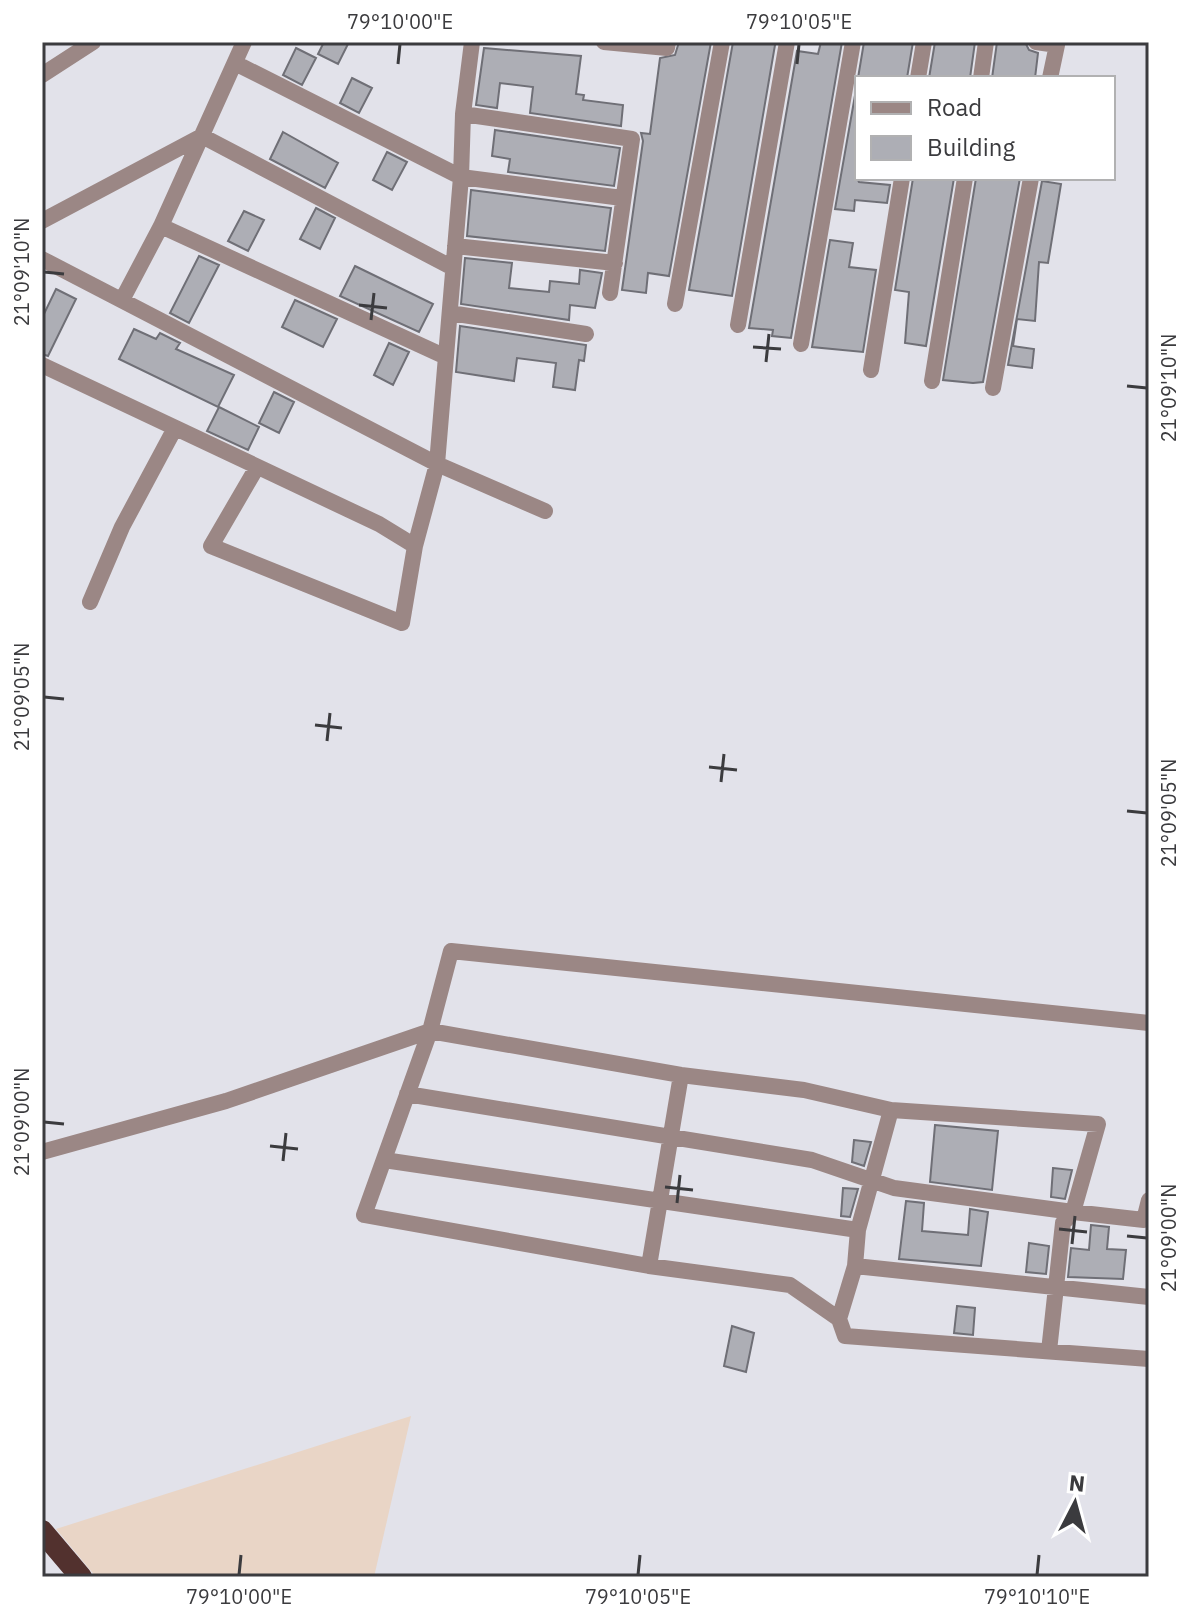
<svg xmlns="http://www.w3.org/2000/svg" width="1191" height="1619" font-family="'IBM Plex Sans',sans-serif">
<style>
.industrial{fill:#e9d5c6}
.building{fill:#adaeb5;stroke:#6f6f76;stroke-width:2}
.lines{fill:none;stroke-linecap:round;stroke-linejoin:round}
.minor{stroke:#9b8785;stroke-width:16}
.tertiary{stroke:#9b8785;stroke-width:16}
.trunk{stroke:#52312e;stroke-width:22}
.ticks{fill:none;stroke:#3b3b3e;stroke-width:3}
.neatline{fill:none;stroke:#3b3b3e;stroke-width:3}
.ticks-label{font-size:20px;text-anchor:middle;fill:#3b3b3e}
</style>
<rect width="100%" height="100%" fill="#e2e2ea"/>
<!-- industrial -->
<path class="industrial" d="M411,1416L374,1577H96L56,1529Z"/>
<!-- building -->
<path class="building" d="M324,42H349L338,64L318,54Z
M679,42H711L669,276L648,273L646,293L622,290L643,141L641,133L650,134L660,58L675,55Z
M733,42H772L775,45L732,296L689,290Z
M821,42H842L791,338L772,336L773,330L749,328L797,51L818,54Z
M864,42H913L907,78H858Z
M935,42H975L970,78H929Z
M997,42H1025L1029,50L1038,53L1035,78H992Z
M296,48L316,58L302,85L283,75Z
M484,48L581,56L576,94L584,95L583,100L623,105L621,126L530,113L533,87L500,83L497,108L476,105Z
M352,78L372,88L359,113L340,103Z
M857,84V178L859,182L890,185L887,203L855,200L854,211L835,209Z
M495,130L620,148L614,186L508,172L510,159L492,156Z
M283,132L338,163L325,188L270,159Z
M387,152L407,162L392,190L373,180Z
M913,178H954L926,346L905,343L909,292L895,290Z
M976,178H1020L983,382L973,383L943,380Z
M1042,181L1061,184L1048,263L1039,262L1035,321L1017,319L1013,346L1034,349L1032,368L1008,365Z
M471,190L611,208L605,251L467,236Z
M316,208L335,218L320,249L300,239Z
M244,211L264,220L248,251L228,241Z
M830,240L853,243L849,267L876,270L863,352L812,347Z
M199,256L219,265L189,323L170,313Z
M465,258L512,263L509,288L549,292L550,281L579,284L580,270L602,273L595,308L570,305L569,320L461,304Z
M355,266L433,304L419,332L340,296Z
M56,289L76,299L48,356L42,354V318Z
M295,300L337,319L323,347L282,327Z
M460,326L586,345L584,361L579,360L575,390L553,387L556,363L517,358L514,381L456,372Z
M134,329L156,339L160,333L180,343L176,349L234,375L218,407L119,359Z
M389,343L409,352L393,385L374,375Z
M274,392L294,402L279,433L259,423Z
M219,407L259,427L248,450L207,431Z
M935,1125L998,1131L992,1190L930,1182Z
M854,1140L871,1142L864,1166L852,1162Z
M1053,1168L1072,1170L1065,1199L1051,1197Z
M843,1188L858,1189L850,1217L841,1216Z
M906,1201L924,1203L922,1231L968,1235L970,1209L988,1212L981,1266L899,1259Z
M1091,1225L1109,1227L1107,1249L1126,1250L1123,1279L1068,1277L1071,1248L1089,1250Z
M1029,1243L1049,1246L1046,1274L1026,1272Z
M957,1306L975,1308L973,1335L954,1333Z
M732,1326L754,1333L746,1372L724,1366Z"/>
<g class="lines">
<!-- minor -->
<path class="minor" d="M604,42L667,48L668,42
M1036,42L1057,45L1050,78
M235,63L461,177L622,198
M918,78L924,42
M981,78L986,42
M463,114L632,139L610,293
M42,221L202,136L453,268
M161,226L446,357
M455,246L615,263
M42,259L437,464L461,177L463,114L472,42
M122,300L161,226L244,42
M675,304L722,42
M450,313L586,334
M738,325L787,42
M801,344L853,42
M42,365L379,524L415,546L437,464L545,511
M871,370L902,178
M932,381L965,178
M993,388L1031,178
M257,467L211,546L402,623L415,546
M90,602L122,527L175,428
M1149,1023L451,951L430,1031L364,1215L649,1266L790,1285L839,1319L845,1336L1149,1359
M407,1094L812,1160L894,1188L1073,1212L1063,1223L1049,1351
M42,1152L226,1101L430,1031L681,1075L804,1090L891,1110L1098,1124L1073,1212L1144,1220L1149,1200
M384,1160L858,1230
M649,1266L681,1075
M855,1266L1149,1297
M839,1319L855,1266L858,1230L891,1110"/>
<!-- tertiary -->
<path class="tertiary" d="M42,75L93,42"/>
<!-- trunk -->
<path class="trunk" d="M42,1531L81,1577"/>
</g>
<!-- ticks -->
<path class="ticks" d="M398,64L400,44M797,64L799,44M44,272L64,274M359,305L387,308M371,320L374,293M753,347L781,349M766,362L769,334M1127,386L1147,388M44,697L64,699M315,725L342,728M327,741L330,713M709,767L737,770M721,782L724,754M1127,811L1147,813M44,1122L64,1124M270,1146L298,1149M283,1161L286,1133M665,1187L693,1190M677,1203L680,1175M1059,1229L1087,1232M1127,1236L1147,1238M1072,1244L1075,1216M239,1575L241,1555M638,1575L640,1555M1037,1575L1039,1555"/>
<!-- border -->
<rect width="1191" height="1619" fill="none" stroke="#ffffff" stroke-width="88"/>
<!-- legend -->
<rect x="855" y="76" width="260" height="104" fill="#ffffff" stroke="#b1b1b2" stroke-width="2"/>
<rect x="871" y="102" width="40" height="12" fill="#9b8785" stroke="#b1b1b2" stroke-width="2"/>
<text x="927" y="116" font-size="24" fill="#3b3b3e">Road</text>
<rect x="871" y="136" width="40" height="24" fill="#adaeb5" stroke="#b1b1b2" stroke-width="2"/>
<text x="927" y="156" font-size="24" fill="#3b3b3e">Building</text>
<!-- north arrow -->
<g transform="translate(1075 1503) rotate(6)" stroke="#ffffff" stroke-width="6" paint-order="stroke">
<path d="M0-6L14 30L0 20L-14 30Z" fill="#3b3b3e"/>
<text y="-12" font-size="22" font-weight="bold" text-anchor="middle" fill="#3b3b3e">N</text>
</g>
<rect x="44" y="44" width="1103" height="1531" class="neatline"/>
<g class="ticks-label">
<text x="400" y="29">79°10'00"E</text>
<text x="799" y="29">79°10'05"E</text>
<text transform="translate(22 272) rotate(-90)" y="7">21°09'10"N</text>
<text transform="translate(1169 388) rotate(-90)" y="7">21°09'10"N</text>
<text transform="translate(22 697) rotate(-90)" y="7">21°09'05"N</text>
<text transform="translate(1169 813) rotate(-90)" y="7">21°09'05"N</text>
<text transform="translate(22 1122) rotate(-90)" y="7">21°09'00"N</text>
<text transform="translate(1169 1238) rotate(-90)" y="7">21°09'00"N</text>
<text x="239" y="1604">79°10'00"E</text>
<text x="638" y="1604">79°10'05"E</text>
<text x="1037" y="1604">79°10'10"E</text>
</g>
</svg>
